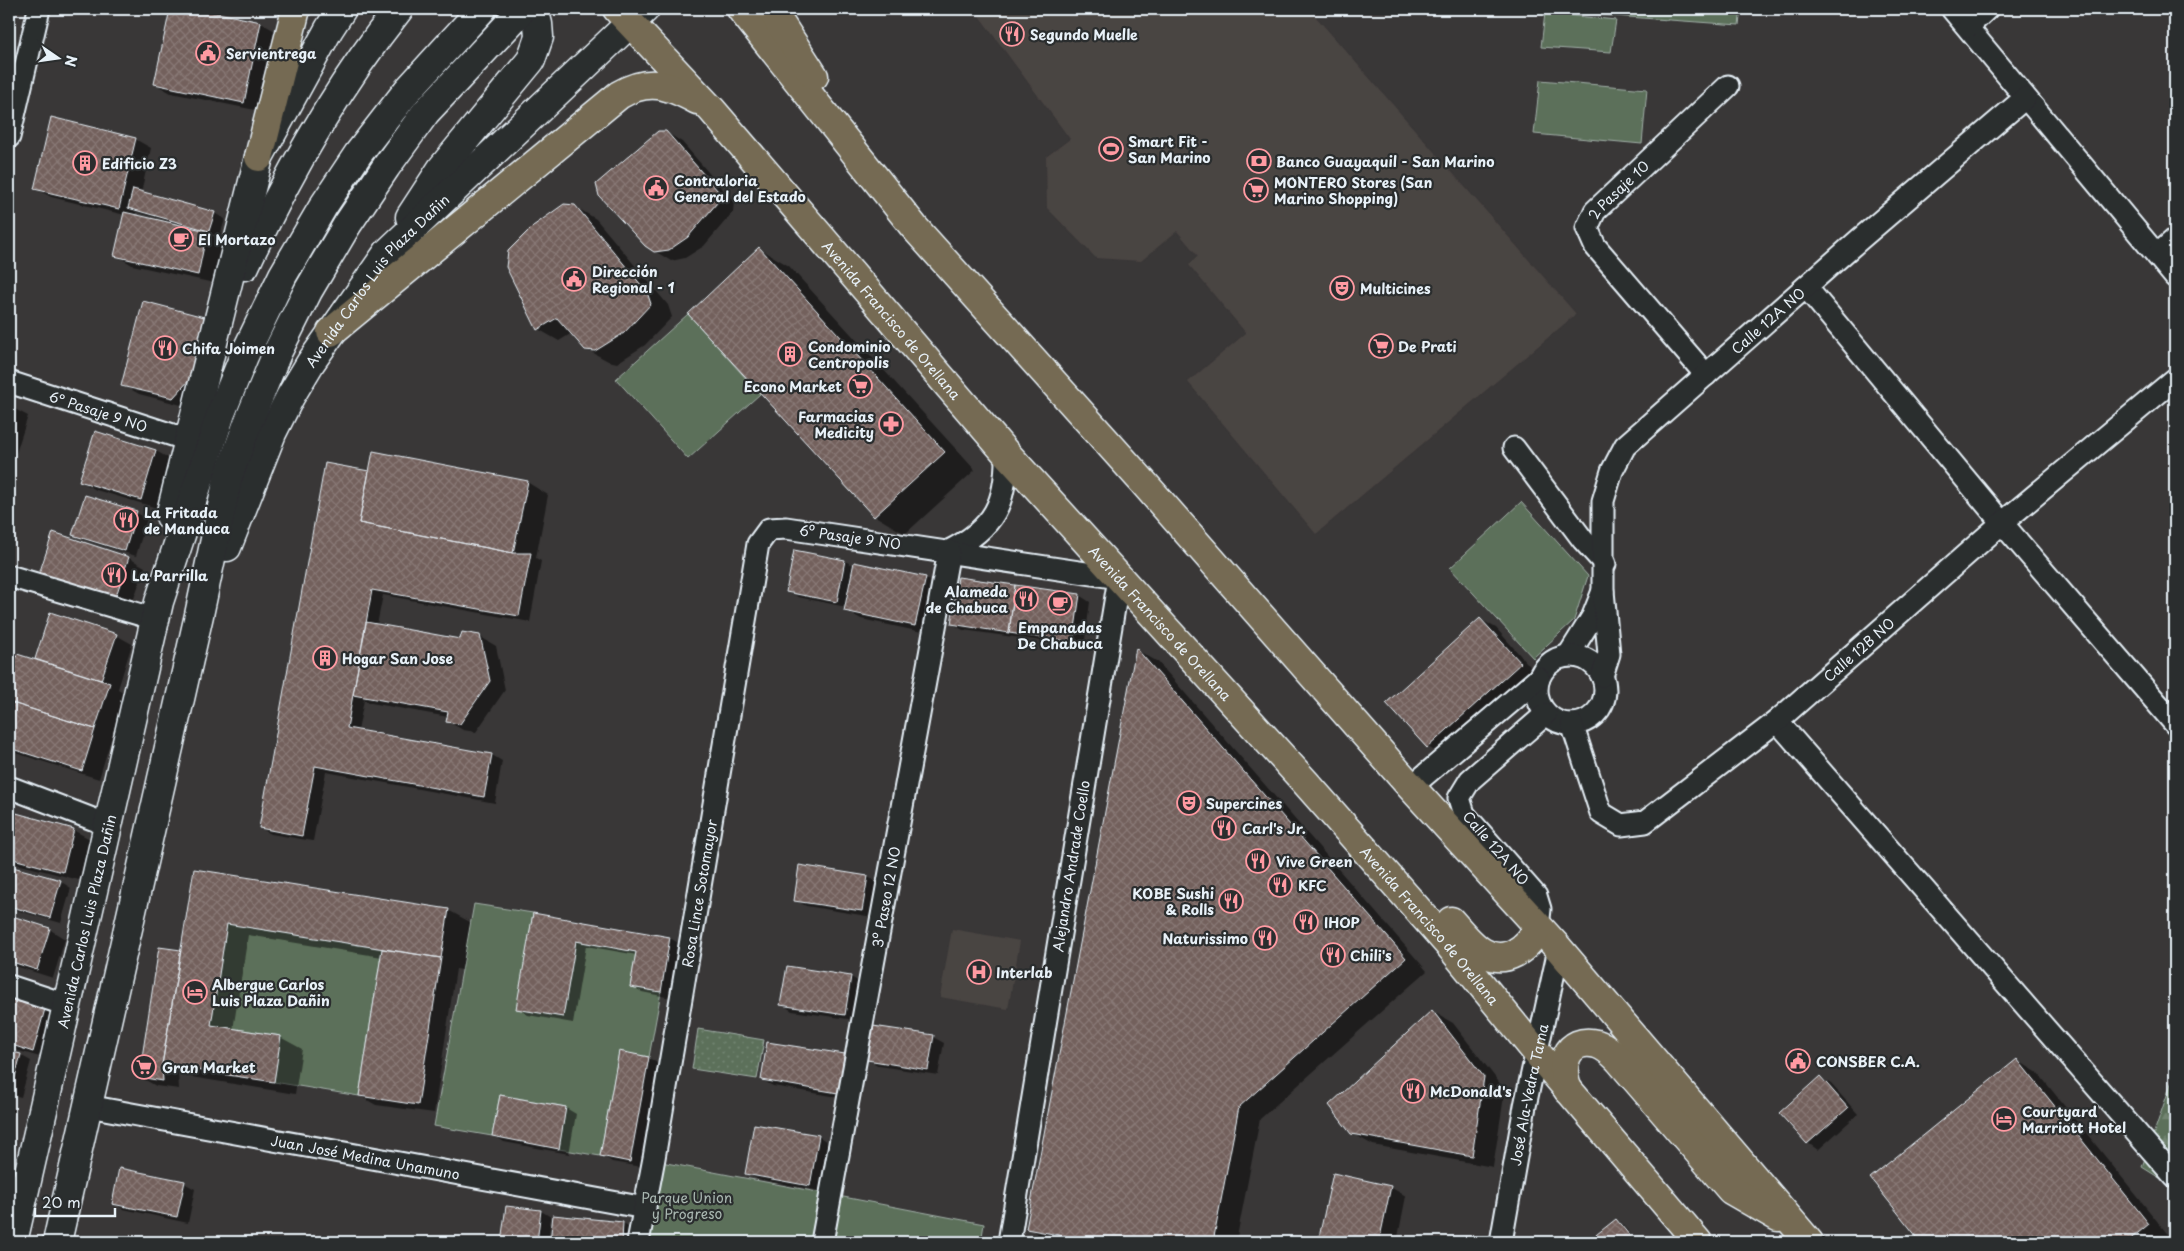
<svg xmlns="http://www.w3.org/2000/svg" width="2184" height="1251" font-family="'Playpen Sans',sans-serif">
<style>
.built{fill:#4a4442}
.grass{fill:url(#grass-dots);stroke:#a2b0a9}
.forest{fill:url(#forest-firs);stroke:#a2b0a9}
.park{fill:#5c705a;stroke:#a2b0a9}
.shadow{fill:#0007;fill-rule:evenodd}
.building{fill:url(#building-cross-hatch);stroke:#e8f1f8}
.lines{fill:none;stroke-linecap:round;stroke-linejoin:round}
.street-casing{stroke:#e8f1f8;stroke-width:25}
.secondary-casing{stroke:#e8f1f8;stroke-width:31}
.primary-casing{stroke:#e8f1f8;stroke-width:31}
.street{stroke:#2a2d2e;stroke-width:21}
.secondary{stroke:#2a2d2e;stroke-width:28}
.primary{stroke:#756b52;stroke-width:28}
.labels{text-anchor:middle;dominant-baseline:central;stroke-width:4.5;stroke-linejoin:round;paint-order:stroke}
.poi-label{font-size:14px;font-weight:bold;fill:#e8f1f8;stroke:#2a2d2e;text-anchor:start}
.street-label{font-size:14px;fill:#e8f1f8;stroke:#2a2d2e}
.park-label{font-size:14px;fill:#a9b7b1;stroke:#2a2d2e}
</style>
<defs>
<pattern id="grass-dots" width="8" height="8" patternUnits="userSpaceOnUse" patternTransform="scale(1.25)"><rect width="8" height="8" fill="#5c705a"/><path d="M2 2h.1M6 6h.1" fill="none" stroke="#738572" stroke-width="1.8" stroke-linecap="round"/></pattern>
<pattern id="forest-firs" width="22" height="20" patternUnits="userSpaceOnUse" patternTransform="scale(1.25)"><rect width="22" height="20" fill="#5c705a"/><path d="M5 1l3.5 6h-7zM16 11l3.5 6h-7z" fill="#738572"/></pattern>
<pattern id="building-cross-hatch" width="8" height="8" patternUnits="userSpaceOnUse" patternTransform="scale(1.25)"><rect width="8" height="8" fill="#73615c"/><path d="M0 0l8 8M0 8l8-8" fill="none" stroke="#877874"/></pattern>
</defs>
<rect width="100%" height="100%" fill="#393737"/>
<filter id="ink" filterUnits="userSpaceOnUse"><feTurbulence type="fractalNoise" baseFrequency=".02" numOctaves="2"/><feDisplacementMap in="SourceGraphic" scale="10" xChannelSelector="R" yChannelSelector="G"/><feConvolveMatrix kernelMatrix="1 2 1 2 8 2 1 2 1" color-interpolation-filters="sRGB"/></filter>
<g filter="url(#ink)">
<!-- built -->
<path class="built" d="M974,9H1309L1576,314L1316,534L1188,382L1246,333L1189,265L1198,256L1177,231L1141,261L1096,258L1047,208L1046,157L1070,139Z
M952,929L1020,941L1008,1009L940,997Z"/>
<!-- grass -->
<path class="grass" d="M698,1029L764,1040L757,1079L692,1069Z"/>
<!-- forest -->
<path class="forest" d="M2175,1072V1186L2174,1187L2142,1167Z"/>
<!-- park -->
<path class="park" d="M1601,9H1741L1739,25L1600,15Z
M1545,13L1616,20L1611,52L1541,47Z
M1540,80L1647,89L1642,144L1534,134Z
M688,314L760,394L688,459L616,379Z
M1521,502L1588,576L1574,620L1533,658L1450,568Z
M474,904L533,913L517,1009L563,1017L576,941L636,952L630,987L661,992L649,1057L619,1052L600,1156L559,1149L566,1107L500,1095L492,1136L434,1126Z
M227,924L382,949L359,1096L274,1082L281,1036L211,1025Z
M656,1161L984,1224L981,1242H641Z"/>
<!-- shadow -->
<path class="shadow" d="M171,9H193L214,13L207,9H286V13L217,12L261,23L277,32L260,111L171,93L155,84Z
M666,132L682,142L734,202L733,212L704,246L685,258L671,261L645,245Z
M135,139L151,148L141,193L214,213L225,219L220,236L210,234L223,242L214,283L132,265L116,255L125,215L51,197L35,188ZM136,212L164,220V223L135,216Z
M574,206L596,219L668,305L672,317L645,345L617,363L608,361L586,349L572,333L559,341L538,329Z
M759,248L789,266L975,470L905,534L875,516Z
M207,319L189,407L139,394L123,385Z
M9,406L28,416L9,475Z
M95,432L156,451L172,460L157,508L96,490L80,481Z
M326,464L370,472L527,482L548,495L536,558L541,561L530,622L383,595L377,625L462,640L479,636L496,646L505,690L476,732L463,730L447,721L448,717L371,703L364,700L358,731L492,755L502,761L495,803L326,772L313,841L271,834L260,828Z
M85,497L137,513L147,519L136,556L84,540L74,534Z
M795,551L845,561L855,566L925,578L941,587L931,634L861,619L845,610L846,607L798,597L787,591Z
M129,558L145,567L131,607L57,582Z
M1079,595L1090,602L1084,647L963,630L952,624Z
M51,614L116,635L132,644L118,689L125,693L99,779L9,751V686L18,656L35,661Z
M1480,619L1496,628L1536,673L1444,757L1428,747L1388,703Z
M1137,650L1158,662L1427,971L1260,1119L1236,1242H1058L1049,1241L1028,1228Z
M9,813L73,830L90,839L79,880L9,862Z
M9,867L60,881L71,888L61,923L9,908Z
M195,870L448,910L470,922L462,970L456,969L434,1113L376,1105L360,1096L382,957L248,935L233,1030L280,1037L302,1049L295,1094L185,1076L178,1072L179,1089L156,1086L140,1077L182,952Z
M868,877L878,883L873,917L806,906L795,900Z
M534,914L670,938L680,944L671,998L642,992L632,986L637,955L586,946L573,1023L528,1015L518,1008Z
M9,916L49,929L65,939L53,978L9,964Z
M851,977L861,983L855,1020L792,1011L782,1004Z
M9,1000L45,1010L61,1020L50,1060L9,1048Z
M1432,1011L1453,1023L1505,1090L1493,1167L1373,1145L1351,1133Z
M933,1037L944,1043L938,1075L879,1066L869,1060Z
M9,1052L20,1055L31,1061L21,1097L9,1094Z
M844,1056L855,1062L849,1099L773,1086L762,1080Z
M649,1058L659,1064L641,1167L612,1162L602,1155Z
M2017,1060L2038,1073L2170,1237L2163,1242H1923L1872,1179Z
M1820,1078L1831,1084L1858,1114L1818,1150L1808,1143Z
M9,1106L14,1109L9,1127Z
M566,1108L576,1114L569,1154L504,1142L494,1135Z
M818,1136L829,1143L820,1191L757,1179L746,1173Z
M1334,1174L1390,1187L1406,1196L1397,1242H1319Z
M184,1183L195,1189L188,1223L123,1209L113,1203Z
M507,1207L541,1211L551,1217L548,1242H502Z
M554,1217L623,1223L634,1229L632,1242H552Z
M1616,1220L1621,1223L1637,1242H1589Z"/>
<!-- building -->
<path class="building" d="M170,9H199L261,22L244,103L154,84Z
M51,117L136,138L119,209L34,189Z
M658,131H666L718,191L717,203L688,237L669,250L654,252L645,246L599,196L596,184Z
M133,189L215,212L209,231L128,208Z
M564,204L575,205L647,292L651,304L624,333L595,351L585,350L557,318L537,330L506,267L508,251L533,226Z
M124,212L207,231L198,275L114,256Z
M759,247L945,452L874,517L688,314Z
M143,301L208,318L192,377L173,398L121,386Z
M9,404L13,406L9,418Z
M95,431L156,450L141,500L79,481Z
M373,451L528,481L513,553L359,523Z
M325,463L369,471L359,523L513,553H531L519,616L372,590L347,728L492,754L484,797L315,766L302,836L259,828Z
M85,495L137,511L125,551L72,535Z
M53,532L129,557L115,599L39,574Z
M794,550L845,560L837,602L786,592Z
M854,562L926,577L915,626L844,611Z
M958,577L1015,585L1009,633L951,624Z
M1015,585L1080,594L1073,642L1009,633Z
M50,612L117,634L101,680L35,659Z
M1480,618L1521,663L1427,748L1386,703Z
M366,622L460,639L462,632L480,635L490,681L460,724L446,722L448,712L353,695Z
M1136,648L1406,958L1239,1107L1213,1242H1097L1026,1229Z
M17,654L110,683L95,729L9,702V682Z
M9,702L95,729L82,771L9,748Z
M9,811L74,829L63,872L9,858Z
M799,865L868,876L862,911L794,901Z
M9,866L61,880L50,918L9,906Z
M194,869L449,909L441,958L227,924L211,1025L281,1036L274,1082L162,1065Z
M533,913L670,937L661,992L630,987L636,952L576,941L563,1017L516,1009Z
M9,915L50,928L37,970L9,961Z
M159,947L181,950L162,1065L163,1081L139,1077Z
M382,949L441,958L418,1105L359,1096Z
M787,966L851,976L845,1015L780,1005Z
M9,999L45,1009L33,1052L9,1044Z
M1432,1010L1484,1077L1472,1156L1351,1134L1329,1105Z
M873,1026L934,1035L928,1070L867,1060Z
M767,1042L845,1054L838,1093L761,1080Z
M9,1051L21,1054L11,1092L9,1091Z
M619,1051L649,1057L630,1162L600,1156Z
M2017,1059L2149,1224L2127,1242H1921L1870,1178Z
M1820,1076L1848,1108L1807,1144L1779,1113Z
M500,1095L566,1107L559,1149L492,1136Z
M754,1124L819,1135L810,1186L745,1174Z
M119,1168L185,1181L177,1217L112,1204Z
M1333,1173L1391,1186L1379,1242H1318Z
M506,1206L541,1210L537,1242H501Z
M553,1215L623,1222L622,1242H550Z
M1616,1219L1635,1242H1587Z"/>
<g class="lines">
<!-- street casing -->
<g class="street-casing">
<g id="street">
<path d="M1952,9L2175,277"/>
<path d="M1968,27L1987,9"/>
<path d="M9,137L39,9"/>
<path d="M2157,255L2175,239"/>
<path d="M1806,287L2002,523L2175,724"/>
<path id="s1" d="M1706,375L1595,246L1587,228L1595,211L1728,86"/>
<path id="s2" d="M9,382L188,440"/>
<path d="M1514,448L1583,540L1605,564"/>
<path d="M949,551C994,528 1007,503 1006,453"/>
<path d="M9,576L155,619"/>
<path d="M1568,656L1593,616L1603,591"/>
<circle cx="1571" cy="690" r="34"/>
<path id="s3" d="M1602,676L1609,654L1603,591V501L1612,471L1625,446L1860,239L2025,98"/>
<path d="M1777,721L2175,1177"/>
<path id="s4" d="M1572,724L1601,813L1621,825L1645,822L1777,721L2002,523L2175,379"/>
<path d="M9,787L108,825"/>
<path d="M1411,787L1539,678"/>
<path d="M1538,927L1540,909L1536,896L1464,814L1459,798L1470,780L1546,714"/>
<path d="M9,986L67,1005"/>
<path id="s5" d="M88,1106L645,1208"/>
<path d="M9,1184L26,1189"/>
<path id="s6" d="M638,1242L654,1158L758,544L769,529L786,528L1119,578L1009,1242"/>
<path d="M822,1242L949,551"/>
<path id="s7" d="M1501,1242L1525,1106L1559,949"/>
</g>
</g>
<!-- secondary casing -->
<g class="secondary-casing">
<g id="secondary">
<path d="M410,217L442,168L531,60L539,37L538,24L534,9"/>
<path d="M245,266C287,175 336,88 399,9"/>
<path d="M170,516L259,157L329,29L342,9"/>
<path id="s8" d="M227,547L272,433L290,397L311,362L388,252L645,9"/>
<path id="s9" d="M13,1242L159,602L221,413L244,356L283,275L324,205L358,154L407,91L482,9"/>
<path d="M57,1242L199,615L228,478L248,423L277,353L308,291L347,225L386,167L426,112L523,9"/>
</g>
</g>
<!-- primary casing -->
<g class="primary-casing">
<g id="primary">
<path id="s10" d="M617,9L712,110L1006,453L1306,783L1449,945L1537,1053L1698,1242"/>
<path d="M741,9L914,227L1143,482L1411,787L1559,949L1809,1242"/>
<path d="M771,9L814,76"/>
<path d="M259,157L296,9"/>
<path d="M331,332L619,95C649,77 669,85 697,100"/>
<path d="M1451,921C1468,940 1487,968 1515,953C1527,946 1532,939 1538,927"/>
<path d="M1568,1090C1558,1067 1566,1036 1597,1044C1607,1047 1613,1054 1619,1060L1731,1190L1778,1217"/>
</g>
</g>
<!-- street -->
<use href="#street" class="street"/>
<!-- secondary -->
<use href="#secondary" class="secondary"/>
<!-- primary -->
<use href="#primary" class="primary"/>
</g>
</g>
<!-- icons -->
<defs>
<g id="restaurant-ring" transform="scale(1.25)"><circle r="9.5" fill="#2a2d2e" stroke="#ff9aa2" stroke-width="1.5"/><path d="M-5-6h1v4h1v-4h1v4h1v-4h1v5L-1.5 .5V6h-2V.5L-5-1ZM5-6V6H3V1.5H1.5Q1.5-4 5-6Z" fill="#ff9aa2"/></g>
<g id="civic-ring" transform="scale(1.25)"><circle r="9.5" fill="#2a2d2e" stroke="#ff9aa2" stroke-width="1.5"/><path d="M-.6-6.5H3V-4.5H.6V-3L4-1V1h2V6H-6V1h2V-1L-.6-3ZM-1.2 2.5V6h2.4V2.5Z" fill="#ff9aa2"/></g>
<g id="stadium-ring" transform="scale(1.25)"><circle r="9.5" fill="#2a2d2e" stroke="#ff9aa2" stroke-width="1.5"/><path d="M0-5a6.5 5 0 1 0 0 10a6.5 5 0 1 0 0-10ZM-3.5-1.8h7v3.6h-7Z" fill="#ff9aa2"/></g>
<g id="bank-ring" transform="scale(1.25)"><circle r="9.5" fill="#2a2d2e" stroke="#ff9aa2" stroke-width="1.5"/><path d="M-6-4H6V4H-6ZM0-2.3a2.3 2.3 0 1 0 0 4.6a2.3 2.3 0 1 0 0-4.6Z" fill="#ff9aa2"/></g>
<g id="building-ring" transform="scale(1.25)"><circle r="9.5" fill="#2a2d2e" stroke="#ff9aa2" stroke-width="1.5"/><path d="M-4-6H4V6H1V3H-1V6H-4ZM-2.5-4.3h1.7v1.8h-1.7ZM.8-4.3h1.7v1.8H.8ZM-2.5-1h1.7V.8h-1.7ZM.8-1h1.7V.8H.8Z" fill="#ff9aa2"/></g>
<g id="supermarket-ring" transform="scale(1.25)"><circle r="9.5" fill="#2a2d2e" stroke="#ff9aa2" stroke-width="1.5"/><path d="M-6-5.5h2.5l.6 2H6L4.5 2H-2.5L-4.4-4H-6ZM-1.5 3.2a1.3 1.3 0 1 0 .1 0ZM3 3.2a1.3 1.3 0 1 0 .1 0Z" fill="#ff9aa2"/></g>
<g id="cafe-ring" transform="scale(1.25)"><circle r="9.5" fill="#2a2d2e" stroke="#ff9aa2" stroke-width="1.5"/><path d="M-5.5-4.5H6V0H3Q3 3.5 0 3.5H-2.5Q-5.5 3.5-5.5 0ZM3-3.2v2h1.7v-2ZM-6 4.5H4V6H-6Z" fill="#ff9aa2"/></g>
<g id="theatre-ring" transform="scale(1.25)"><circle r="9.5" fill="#2a2d2e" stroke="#ff9aa2" stroke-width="1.5"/><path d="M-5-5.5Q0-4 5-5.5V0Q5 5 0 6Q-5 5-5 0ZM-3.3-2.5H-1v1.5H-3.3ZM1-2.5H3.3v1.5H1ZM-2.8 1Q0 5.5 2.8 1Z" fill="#ff9aa2"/></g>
<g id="pharmacy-ring" transform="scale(1.25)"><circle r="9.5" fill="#2a2d2e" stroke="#ff9aa2" stroke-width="1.5"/><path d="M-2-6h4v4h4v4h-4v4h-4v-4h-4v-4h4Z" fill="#ff9aa2"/></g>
<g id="hospital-ring" transform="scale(1.25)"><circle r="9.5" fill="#2a2d2e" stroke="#ff9aa2" stroke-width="1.5"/><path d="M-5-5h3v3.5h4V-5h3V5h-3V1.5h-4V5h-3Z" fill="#ff9aa2"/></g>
<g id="hotel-ring" transform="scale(1.25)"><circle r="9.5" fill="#2a2d2e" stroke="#ff9aa2" stroke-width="1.5"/><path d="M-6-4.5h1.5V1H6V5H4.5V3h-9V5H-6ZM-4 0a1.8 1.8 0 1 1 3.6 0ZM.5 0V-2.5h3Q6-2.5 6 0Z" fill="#ff9aa2"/></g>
</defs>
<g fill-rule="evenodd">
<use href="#restaurant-ring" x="1012" y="34"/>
<use href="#civic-ring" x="208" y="53"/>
<use href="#stadium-ring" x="1111" y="149"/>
<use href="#bank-ring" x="1259" y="161"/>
<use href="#building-ring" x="85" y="163"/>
<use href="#civic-ring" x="656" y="188"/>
<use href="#supermarket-ring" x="1256" y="190"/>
<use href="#cafe-ring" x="181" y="239"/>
<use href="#civic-ring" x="574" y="279"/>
<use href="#theatre-ring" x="1342" y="288"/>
<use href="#supermarket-ring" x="1381" y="346"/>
<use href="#restaurant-ring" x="165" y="348"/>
<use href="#building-ring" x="790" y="354"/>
<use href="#supermarket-ring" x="860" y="386"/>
<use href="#pharmacy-ring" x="891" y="424"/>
<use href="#restaurant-ring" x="126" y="520"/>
<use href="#restaurant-ring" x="114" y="575"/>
<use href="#restaurant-ring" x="1026" y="599"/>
<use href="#cafe-ring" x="1060" y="603"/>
<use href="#building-ring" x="325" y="658"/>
<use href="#theatre-ring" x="1189" y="803"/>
<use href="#restaurant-ring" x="1224" y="828"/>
<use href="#restaurant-ring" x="1258" y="861"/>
<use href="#restaurant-ring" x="1280" y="885"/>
<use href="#restaurant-ring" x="1231" y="901"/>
<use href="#restaurant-ring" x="1306" y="922"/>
<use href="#restaurant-ring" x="1265" y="938"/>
<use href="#restaurant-ring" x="1333" y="955"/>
<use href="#hospital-ring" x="979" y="972"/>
<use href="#hotel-ring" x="195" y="992"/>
<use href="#civic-ring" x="1798" y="1061"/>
<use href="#supermarket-ring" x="144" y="1067"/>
<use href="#restaurant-ring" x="1413" y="1091"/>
<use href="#hotel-ring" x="2004" y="1119"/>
</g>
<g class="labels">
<!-- poi labels -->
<g class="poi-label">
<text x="1030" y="34">Segundo Muelle</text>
<text x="226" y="53">Servientrega</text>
<text x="1128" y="141">Smart Fit -<tspan x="1128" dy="16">San Marino</tspan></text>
<text x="1276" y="161">Banco Guayaquil - San Marino</text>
<text x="102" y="163">Edificio Z3</text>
<text x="674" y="180">Contraloria<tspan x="674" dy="16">General del Estado</tspan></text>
<text x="1274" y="182">MONTERO Stores (San<tspan x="1274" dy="16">Marino Shopping)</tspan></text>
<text x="198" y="239">El Mortazo</text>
<text x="592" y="271">Dirección<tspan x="592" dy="16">Regional - 1</tspan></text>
<text x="1360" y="288">Multicines</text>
<text x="808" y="346">Condominio<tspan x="808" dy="16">Centropolis</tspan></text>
<text x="1398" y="346">De Prati</text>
<text x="182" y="348">Chifa Joimen</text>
<text x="842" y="386" text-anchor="end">Econo Market</text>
<text x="874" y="416" text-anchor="end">Farmacias<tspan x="874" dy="16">Medicity</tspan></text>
<text x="144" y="512">La Fritada<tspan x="144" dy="16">de Manduca</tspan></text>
<text x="132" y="575">La Parrilla</text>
<text x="1008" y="591" text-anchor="end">Alameda<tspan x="1008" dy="16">de Chabuca</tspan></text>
<text x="1060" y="627" text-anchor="middle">Empanadas<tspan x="1060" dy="16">De Chabuca</tspan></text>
<text x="342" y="658">Hogar San Jose</text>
<text x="1206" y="803">Supercines</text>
<text x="1242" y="828">Carl's Jr.</text>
<text x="1276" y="861">Vive Green</text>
<text x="1298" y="885">KFC</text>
<text x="1214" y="893" text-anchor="end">KOBE Sushi<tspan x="1214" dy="16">&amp; Rolls</tspan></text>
<text x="1324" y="922">IHOP</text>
<text x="1248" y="938" text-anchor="end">Naturissimo</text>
<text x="1350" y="955">Chili's</text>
<text x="996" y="972">Interlab</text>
<text x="212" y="984">Albergue Carlos<tspan x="212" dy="16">Luis Plaza Dañin</tspan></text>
<text x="1816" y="1061">CONSBER C.A.</text>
<text x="162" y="1067">Gran Market</text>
<text x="1430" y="1091">McDonald's</text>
<text x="2022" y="1111">Courtyard<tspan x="2022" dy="16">Marriott Hotel</tspan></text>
</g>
<!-- street labels -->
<g class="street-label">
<text stroke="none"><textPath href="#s1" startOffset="240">2 Pasaje 10</textPath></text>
<text stroke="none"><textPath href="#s8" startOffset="309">Avenida Carlos Luis Plaza Dañin</textPath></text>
<text stroke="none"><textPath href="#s10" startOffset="415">Avenida Francisco de Orellana</textPath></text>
<text stroke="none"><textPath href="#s3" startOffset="426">Calle 12A NO</textPath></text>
<text stroke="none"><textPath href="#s2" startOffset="94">6° Pasaje 9 NO</textPath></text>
<text transform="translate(850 537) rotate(8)">6º Pasaje 9 NO</text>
<text stroke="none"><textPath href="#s10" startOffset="820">Avenida Francisco de Orellana</textPath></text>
<text stroke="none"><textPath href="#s4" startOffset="416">Calle 12B NO</textPath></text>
<text transform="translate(1496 848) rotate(49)">Calle 12A NO</text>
<text transform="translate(1071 866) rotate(-81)">Alejandro Andrade Coello</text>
<text stroke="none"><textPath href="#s6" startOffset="354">Rosa Lince Sotomayor</textPath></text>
<text transform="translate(886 897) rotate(-80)">3º Paseo 12 NO</text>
<text stroke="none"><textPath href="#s9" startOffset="329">Avenida Carlos Luis Plaza Dañin</textPath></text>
<text stroke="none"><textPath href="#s10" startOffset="1225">Avenida Francisco de Orellana</textPath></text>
<text stroke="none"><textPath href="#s7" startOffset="150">José Ala-Vedra Tama</textPath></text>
<text stroke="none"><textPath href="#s5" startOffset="282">Juan José Medina Unamuno</textPath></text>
</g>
<!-- park labels -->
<g class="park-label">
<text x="687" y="1197">Parque Union<tspan x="687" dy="16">y Progreso</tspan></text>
</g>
</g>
<!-- margin -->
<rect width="2184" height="1251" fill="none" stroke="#2a2d2e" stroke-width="30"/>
<rect x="15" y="15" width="2154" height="1221" fill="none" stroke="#e8f1f8" stroke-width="2" filter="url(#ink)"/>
<!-- north arrow -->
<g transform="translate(58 58) rotate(103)" stroke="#2a2d2e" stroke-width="4" paint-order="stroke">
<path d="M0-4L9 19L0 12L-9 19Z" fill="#e8f1f8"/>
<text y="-8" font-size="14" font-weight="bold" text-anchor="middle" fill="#e8f1f8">N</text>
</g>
<!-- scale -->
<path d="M35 1208v8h80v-8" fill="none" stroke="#e8f1f8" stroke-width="2.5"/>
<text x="42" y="1208" font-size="15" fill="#e8f1f8" stroke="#2a2d2e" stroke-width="4" paint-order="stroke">20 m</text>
</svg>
